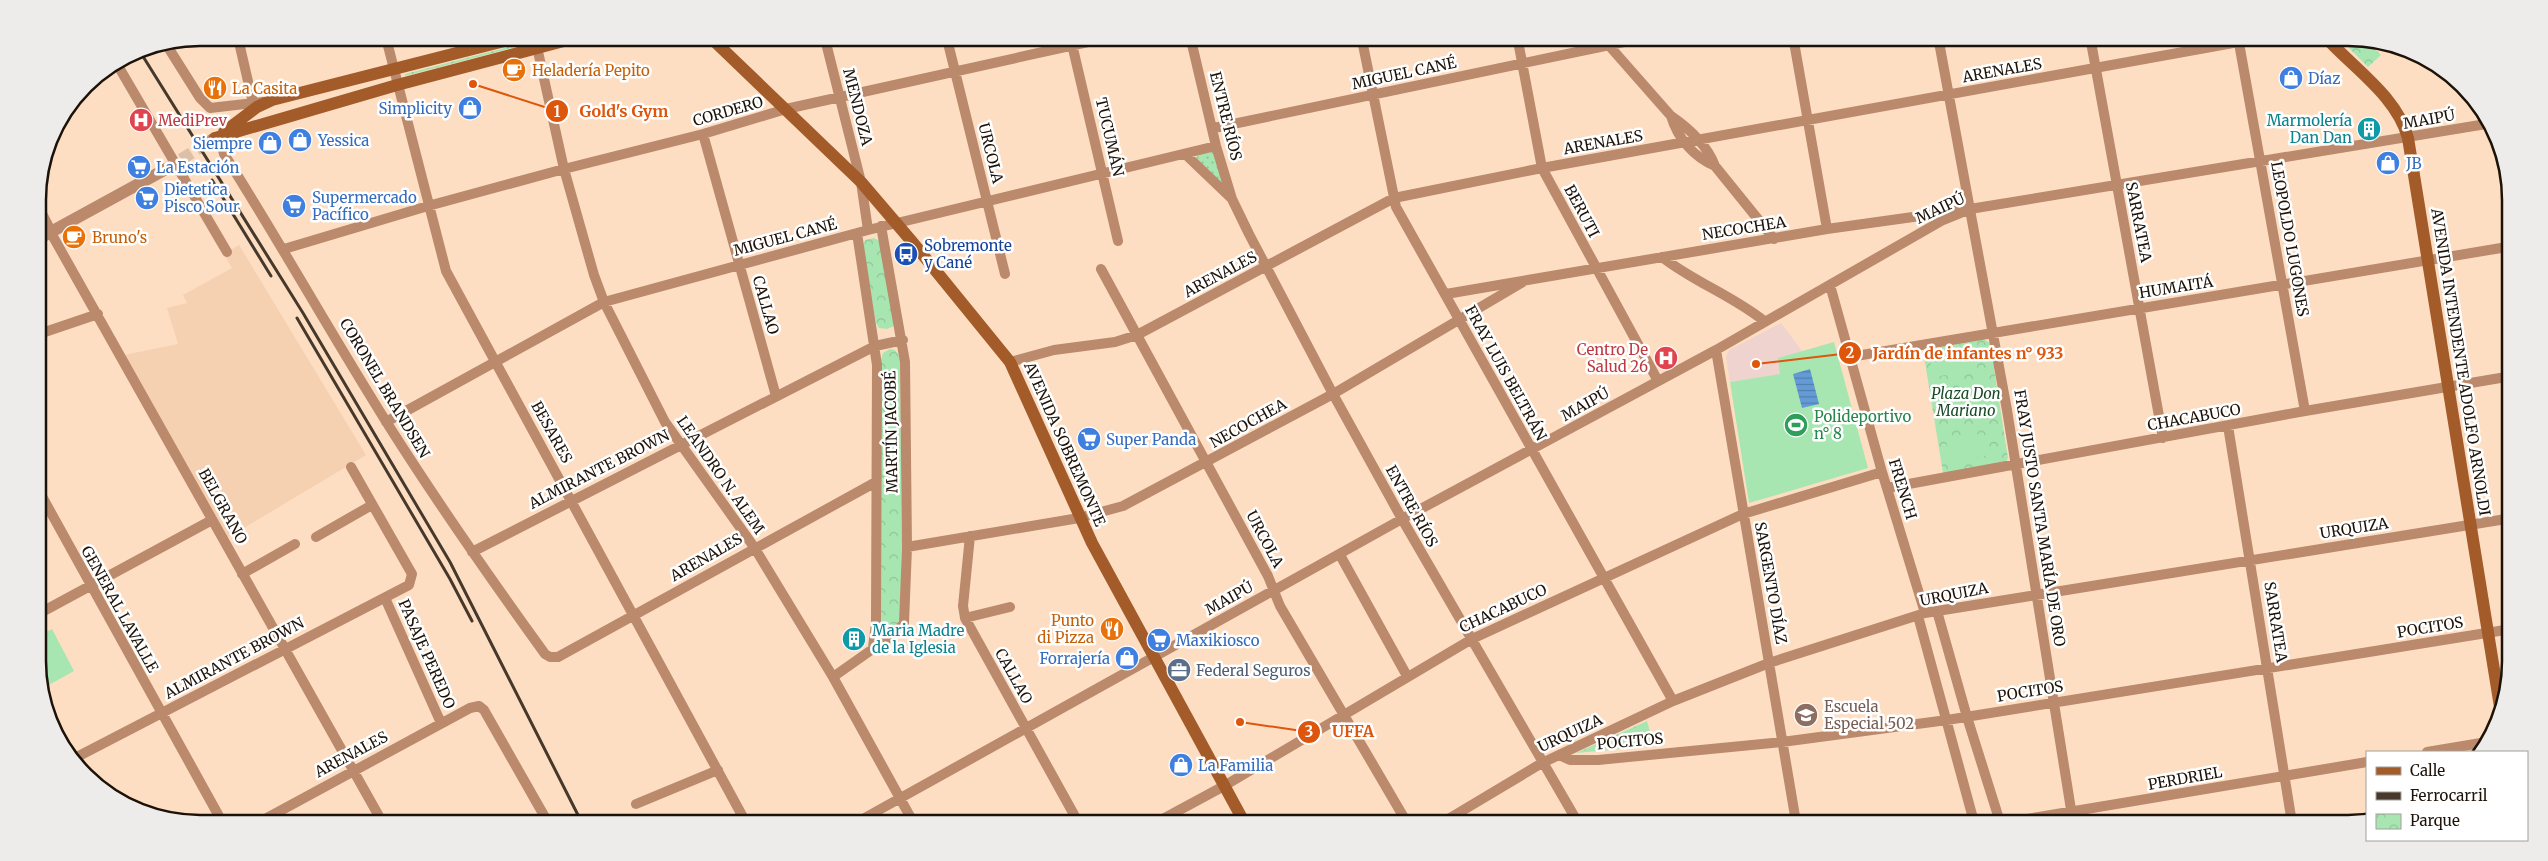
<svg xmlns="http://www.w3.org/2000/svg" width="2548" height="861" font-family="Merriweather,serif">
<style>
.education{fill:#eed3cf}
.built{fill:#f5d0b1}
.grass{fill:url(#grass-dots)}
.park{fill:url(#park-crowns)}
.garden{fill:#a7e6b1}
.water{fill:url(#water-rules)}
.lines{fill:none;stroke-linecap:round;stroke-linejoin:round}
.tertiary-tunnel{stroke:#dbbfa7;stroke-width:12;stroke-dasharray:12 6;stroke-linecap:butt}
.minor{stroke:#bb896b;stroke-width:10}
.tertiary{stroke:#bb896b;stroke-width:12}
.secondary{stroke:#a35b2a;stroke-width:12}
.rail{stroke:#46382b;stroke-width:3}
.labels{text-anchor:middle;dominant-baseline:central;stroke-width:5;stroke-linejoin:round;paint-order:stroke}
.food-label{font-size:15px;fill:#c56008;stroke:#fff;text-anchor:start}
.street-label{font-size:15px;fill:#1c1208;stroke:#fff}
.shop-label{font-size:15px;fill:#366cbe;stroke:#fff;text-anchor:start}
.health-label{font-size:15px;fill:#be3a42;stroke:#fff;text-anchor:start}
.culture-label{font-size:15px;fill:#0d838f;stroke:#fff;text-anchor:end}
.transit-label{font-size:15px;fill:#164399;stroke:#fff;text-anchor:start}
.park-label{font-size:15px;font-style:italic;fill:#184a25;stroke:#fff}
.leisure-label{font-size:15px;fill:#27864d;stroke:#fff;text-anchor:start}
.service-label{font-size:15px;fill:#4e5e75;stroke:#fff;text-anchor:start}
.education-label{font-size:15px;fill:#785e54;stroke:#fff;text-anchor:start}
.rim{fill:none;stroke:#1c1208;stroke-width:2.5}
.leader{fill:none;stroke:#de550c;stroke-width:2}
.callout-dot{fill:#de550c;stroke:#fff;stroke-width:2}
.mark-label{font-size:15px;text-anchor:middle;font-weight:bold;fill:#fff}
.callout-label{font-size:16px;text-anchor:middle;font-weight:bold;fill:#de550c;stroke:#fff;stroke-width:5;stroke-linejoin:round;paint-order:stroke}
</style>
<defs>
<pattern id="grass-dots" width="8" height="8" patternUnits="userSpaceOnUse" patternTransform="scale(1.25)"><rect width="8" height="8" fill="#a7e6b1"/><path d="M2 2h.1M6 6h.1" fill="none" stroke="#8fc497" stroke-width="1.8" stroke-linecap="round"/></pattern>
<pattern id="park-crowns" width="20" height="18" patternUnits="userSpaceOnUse" patternTransform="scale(1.25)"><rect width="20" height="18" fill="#a7e6b1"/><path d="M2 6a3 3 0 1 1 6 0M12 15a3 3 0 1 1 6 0" fill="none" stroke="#8fc497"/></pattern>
<pattern id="water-rules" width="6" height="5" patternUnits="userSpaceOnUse" patternTransform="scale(1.25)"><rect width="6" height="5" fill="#649bd7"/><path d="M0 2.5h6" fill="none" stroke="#527dac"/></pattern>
</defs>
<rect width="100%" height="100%" fill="#fddec3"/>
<!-- education -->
<path class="education" d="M1781,323L1802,351L1779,358L1781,374L1730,382L1726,357L1729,350Z"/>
<!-- built -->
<path class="built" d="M239,245L366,455L227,538L124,355L178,344L167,308L187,303L183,295L232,268L224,254Z"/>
<!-- grass -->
<path class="grass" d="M523,43V45L405,76V74Z
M1214,151L1223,180L1220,182L1196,161L1197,155Z"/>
<!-- park -->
<path class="park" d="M2344,43H2369L2381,55L2368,67Z
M874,238L880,241L894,326L887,329L879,328L876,323L863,247L865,240Z
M1984,339L1990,343L2008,458L2006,462L1943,473L1923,350Z
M890,349L895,350L900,357L902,541L900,621L891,629L884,627L879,621L881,360L883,353Z
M1647,721L1654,746L1576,753Z"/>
<!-- garden -->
<path class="garden" d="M1834,342L1868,468L1749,503L1730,382L1780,374L1778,358Z
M1968,347L1972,371L1933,377L1929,353Z
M1981,434L1985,456L1950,462L1946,439Z
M52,629L74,671L47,686L40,674V635Z"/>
<!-- water -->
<path class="water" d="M1810,369L1819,404L1802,408L1793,374Z"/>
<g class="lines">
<!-- tertiary-tunnel -->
<path class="tertiary-tunnel" d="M166,169L204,145"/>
<!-- minor -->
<path class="minor" d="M238,38L253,103
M386,38L446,271L744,819
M535,38L564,169L594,275L604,302L665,422L754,547L833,677L912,820
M825,39L861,182L868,230
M947,39L1005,274
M1071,40L1118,241
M1191,40L1216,146L1232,199L1249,234L1333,394L1402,519L1577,821
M1362,40L1396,207L1673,701
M1518,41L1542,168L1658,381
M1605,41L1671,116C1690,129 1707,145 1715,166L1774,239
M1794,42L1827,229
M1939,42L2007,410L2073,822
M2091,42L2163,438
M2239,43L2305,411
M166,44L200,98L210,108L263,102
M117,64L227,252
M1671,116C1678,139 1694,157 1715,166
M1214,128L1629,41
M237,133L225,143L223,150L224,154C280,242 331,334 387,423C437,502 490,578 545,654L550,657H558L876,482
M703,134L776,396
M1185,154L1231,198
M51,233L380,818
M857,233L877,365L876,623L873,648
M284,249L428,206L564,169L703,134L786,109L1097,40
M1662,257C1694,282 1733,296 1764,321
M1101,269L1268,576L1280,606L1406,821
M1830,285L1882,472L1925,613
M1446,294L1827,229L1956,211
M39,334L98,314
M1716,350L1796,822
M1850,357L2507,247
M1010,362L1054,350L1115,342L1137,335L1394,198L1542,168L2233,43
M386,422L604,302L868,230L1216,146
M2228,426L2292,823
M1887,488L2305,411L2506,377
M39,491L220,818
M970,536L963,606L965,618L1077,820
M316,537L372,505
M907,547L1079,518L1123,506L1333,394L1523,282
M472,552L875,346L903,340
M1340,555L1407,676
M242,574L295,544
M385,598L441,723
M1937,611L1967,717L2000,822
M40,613L212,520
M1918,616L1974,822
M965,618L1010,607
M833,677L894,634L904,623L907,547L905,362L881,226
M2427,752L2487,742
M1559,755L1570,760H1598L1782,742L1947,720L2505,630
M73,759L409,585L412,574L351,467
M636,804L718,770
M267,818L470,708L479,706L484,710L546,819
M861,820L1402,519L1716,350L1943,220L1970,209L2486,124
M1161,820L1224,786L1472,639L1743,514L1882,472
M1445,821L1542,763L1673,701L1769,663L1925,613L2506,519
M2009,822L2367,762"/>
<!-- tertiary -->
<path class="tertiary" d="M204,145L215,138
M38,208L51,233
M38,239L166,169"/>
<!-- secondary -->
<path class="secondary" d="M712,39L861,182L914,244L1010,362L1092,543L1243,820
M2331,43C2358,71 2398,99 2408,138L2501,713
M224,132L257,107L272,100L516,38
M215,138L397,85L575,38"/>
<!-- rail -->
<path class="rail" d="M139,50L303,313L450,562L580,819
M212,180L271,276
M297,318L450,579L472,621"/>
</g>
<!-- icons -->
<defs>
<g id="cafe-disc" transform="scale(1.25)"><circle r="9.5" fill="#e8710a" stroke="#fff"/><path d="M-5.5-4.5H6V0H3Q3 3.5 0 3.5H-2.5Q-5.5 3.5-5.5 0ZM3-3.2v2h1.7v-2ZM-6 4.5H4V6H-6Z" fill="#fff"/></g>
<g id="shop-disc" transform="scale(1.25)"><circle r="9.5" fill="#3f7fe0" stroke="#fff"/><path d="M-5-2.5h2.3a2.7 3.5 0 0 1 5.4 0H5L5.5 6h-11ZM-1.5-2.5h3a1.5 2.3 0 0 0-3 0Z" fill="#fff"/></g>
<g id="restaurant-disc" transform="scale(1.25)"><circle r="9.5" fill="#e8710a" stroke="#fff"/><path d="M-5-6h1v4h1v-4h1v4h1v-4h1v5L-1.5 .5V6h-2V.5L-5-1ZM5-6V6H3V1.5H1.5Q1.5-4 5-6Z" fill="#fff"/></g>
<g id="hospital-disc" transform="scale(1.25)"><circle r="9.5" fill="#e0444e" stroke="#fff"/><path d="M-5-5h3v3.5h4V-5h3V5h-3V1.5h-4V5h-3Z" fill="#fff"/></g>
<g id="building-disc" transform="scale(1.25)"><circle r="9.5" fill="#0f9aa8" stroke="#fff"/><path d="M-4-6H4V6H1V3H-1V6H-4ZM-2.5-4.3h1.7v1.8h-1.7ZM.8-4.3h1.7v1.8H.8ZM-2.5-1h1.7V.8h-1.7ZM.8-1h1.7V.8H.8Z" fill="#fff"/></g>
<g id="supermarket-disc" transform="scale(1.25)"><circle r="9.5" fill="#3f7fe0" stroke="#fff"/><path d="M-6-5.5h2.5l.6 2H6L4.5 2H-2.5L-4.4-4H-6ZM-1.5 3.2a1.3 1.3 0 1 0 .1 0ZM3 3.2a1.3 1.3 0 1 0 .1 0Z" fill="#fff"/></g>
<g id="bus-disc" transform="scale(1.25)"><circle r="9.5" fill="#1a4fb4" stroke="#fff"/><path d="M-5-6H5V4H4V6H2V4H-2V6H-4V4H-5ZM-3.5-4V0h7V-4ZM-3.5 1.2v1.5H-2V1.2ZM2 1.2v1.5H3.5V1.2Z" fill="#fff"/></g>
<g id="stadium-disc" transform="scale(1.25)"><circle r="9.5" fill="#2e9e5b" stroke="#fff"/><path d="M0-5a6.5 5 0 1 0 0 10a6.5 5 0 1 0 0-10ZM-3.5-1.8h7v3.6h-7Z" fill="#fff"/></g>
<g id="office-disc" transform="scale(1.25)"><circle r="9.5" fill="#5c6f8a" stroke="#fff"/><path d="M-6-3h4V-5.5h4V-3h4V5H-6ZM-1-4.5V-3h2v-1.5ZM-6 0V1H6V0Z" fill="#fff"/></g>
<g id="school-disc" transform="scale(1.25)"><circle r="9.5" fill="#8d6e63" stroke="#fff"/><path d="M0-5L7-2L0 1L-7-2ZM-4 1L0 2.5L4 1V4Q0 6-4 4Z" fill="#fff"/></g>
</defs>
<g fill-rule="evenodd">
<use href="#cafe-disc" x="514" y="70"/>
<use href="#shop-disc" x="2291" y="78"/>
<use href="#restaurant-disc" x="215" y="88"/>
<use href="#shop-disc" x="470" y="108"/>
<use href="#hospital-disc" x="141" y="120"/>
<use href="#building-disc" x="2369" y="129"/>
<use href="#shop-disc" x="300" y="140"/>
<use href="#shop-disc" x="270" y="143"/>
<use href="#shop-disc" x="2388" y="163"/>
<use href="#supermarket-disc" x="139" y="167"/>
<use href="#supermarket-disc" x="147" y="198"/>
<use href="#supermarket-disc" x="294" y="206"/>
<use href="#cafe-disc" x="74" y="237"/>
<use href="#bus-disc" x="906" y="254"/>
<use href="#hospital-disc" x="1666" y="358"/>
<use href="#stadium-disc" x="1796" y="425"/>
<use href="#supermarket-disc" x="1089" y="439"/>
<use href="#restaurant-disc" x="1112" y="629"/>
<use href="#building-disc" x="854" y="639"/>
<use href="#supermarket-disc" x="1159" y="640"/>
<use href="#shop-disc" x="1127" y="658"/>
<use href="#office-disc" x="1179" y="670"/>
<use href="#school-disc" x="1806" y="715"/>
<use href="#shop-disc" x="1181" y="765"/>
</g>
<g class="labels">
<!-- food labels -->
<g class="food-label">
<text x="532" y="70">Heladería Pepito</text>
<text x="232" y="88">La Casita</text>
<text x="92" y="237">Bruno's</text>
<text x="1094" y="620" text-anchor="end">Punto<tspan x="1094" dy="17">di Pizza</tspan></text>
</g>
<!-- street labels -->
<g class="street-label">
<text transform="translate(2002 70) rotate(-10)">ARENALES</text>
<text transform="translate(1404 73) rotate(-12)">MIGUEL CANÉ</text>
<text transform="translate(858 107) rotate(76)">MENDOZA</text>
<text transform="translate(728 111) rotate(-16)">CORDERO</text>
<text transform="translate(1226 116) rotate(76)">ENTRE RÍOS</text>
<text transform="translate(2429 119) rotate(-10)">MAIPÚ</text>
<text transform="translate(1110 137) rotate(77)">TUCUMÁN</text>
<text transform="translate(1603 142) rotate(-10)">ARENALES</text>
<text transform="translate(991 153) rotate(76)">URCOLA</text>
<text transform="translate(1940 208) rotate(-25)">MAIPÚ</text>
<text transform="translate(1582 211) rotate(62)">BERUTI</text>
<text transform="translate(2139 222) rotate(79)">SARRATEA</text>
<text transform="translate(1744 228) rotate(-9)">NECOCHEA</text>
<text transform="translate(785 237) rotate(-15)">MIGUEL CANÉ</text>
<text transform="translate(2290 239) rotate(80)">LEOPOLDO LUGONES</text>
<text transform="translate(1220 274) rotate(-28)">ARENALES</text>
<text transform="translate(2176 287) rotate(-9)">HUMAITÁ</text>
<text transform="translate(766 305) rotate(74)">CALLAO</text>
<text transform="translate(2461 362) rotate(81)">AVENIDA INTENDENTE ADOLFO ARNOLDI</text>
<text transform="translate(1506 373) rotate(61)">FRAY LUIS BELTRÁN</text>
<text transform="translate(385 388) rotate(59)">CORONEL BRANDSEN</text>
<text transform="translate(1585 404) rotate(-29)">MAIPÚ</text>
<text transform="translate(2194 417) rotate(-10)">CHACABUCO</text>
<text transform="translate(1248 423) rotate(-29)">NECOCHEA</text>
<text transform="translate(552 432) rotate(61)">BESARES</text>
<text transform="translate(891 432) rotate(-91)">MARTÍN JACOBÉ</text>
<text transform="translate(1065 444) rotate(66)">AVENIDA SOBREMONTE</text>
<text transform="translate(599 469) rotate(-27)">ALMIRANTE BROWN</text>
<text transform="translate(721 475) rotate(55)">LEANDRO N. ALEM</text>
<text transform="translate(1903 489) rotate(73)">FRENCH</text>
<text transform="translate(223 506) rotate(61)">BELGRANO</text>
<text transform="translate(1412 506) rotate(61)">ENTRE RÍOS</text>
<text transform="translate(2040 518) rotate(81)">FRAY JUSTO SANTA MARÍA DE ORO</text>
<text transform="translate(2354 528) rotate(-9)">URQUIZA</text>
<text transform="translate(1265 539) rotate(62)">URCOLA</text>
<text transform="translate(706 557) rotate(-30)">ARENALES</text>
<text transform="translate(1771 583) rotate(80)">SARGENTO DÍAZ</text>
<text transform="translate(1954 594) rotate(-11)">URQUIZA</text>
<text transform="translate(1229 598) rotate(-29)">MAIPÚ</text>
<text transform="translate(1503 608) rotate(-25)">CHACABUCO</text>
<text transform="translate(120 609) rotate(61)">GENERAL LAVALLE</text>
<text transform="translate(2276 622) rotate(81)">SARRATEA</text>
<text transform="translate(2430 627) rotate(-9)">POCITOS</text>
<text transform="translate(427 654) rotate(66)">PASAJE PEREDO</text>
<text transform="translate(234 658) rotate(-28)">ALMIRANTE BROWN</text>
<text transform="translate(1014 676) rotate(61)">CALLAO</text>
<text transform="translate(2030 691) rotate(-9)">POCITOS</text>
<text transform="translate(1570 733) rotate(-25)">URQUIZA</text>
<text transform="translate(1630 741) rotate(-5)">POCITOS</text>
<text transform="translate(351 754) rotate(-28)">ARENALES</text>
<text transform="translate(2185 778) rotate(-10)">PERDRIEL</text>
</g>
<!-- shop labels -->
<g class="shop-label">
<text x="2308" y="78">Díaz</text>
<text x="452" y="108" text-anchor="end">Simplicity</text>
<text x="318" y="140">Yessica</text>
<text x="252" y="143" text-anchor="end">Siempre</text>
<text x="2406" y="163">JB</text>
<text x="156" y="167">La Estación</text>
<text x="164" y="189">Dietetica<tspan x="164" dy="17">Pisco Sour</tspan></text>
<text x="312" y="197">Supermercado<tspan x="312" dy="17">Pacífico</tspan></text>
<text x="1106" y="439">Super Panda</text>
<text x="1176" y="640">Maxikiosco</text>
<text x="1110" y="658" text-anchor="end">Forrajería</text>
<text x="1198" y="765">La Familia</text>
</g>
<!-- health labels -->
<g class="health-label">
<text x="158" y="120">MediPrev</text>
<text x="1648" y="349" text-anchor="end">Centro De<tspan x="1648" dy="17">Salud 26</tspan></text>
</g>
<!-- culture labels -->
<g class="culture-label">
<text x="2352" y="120">Marmolería<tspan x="2352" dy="17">Dan Dan</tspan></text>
<text x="872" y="630" text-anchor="start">Maria Madre<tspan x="872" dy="17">de la Iglesia</tspan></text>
</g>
<!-- transit labels -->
<g class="transit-label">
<text x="924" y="245">Sobremonte<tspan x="924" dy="17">y Cané</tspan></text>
</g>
<!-- park labels -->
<g class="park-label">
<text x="1966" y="393">Plaza Don<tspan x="1966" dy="17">Mariano</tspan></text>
</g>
<!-- leisure labels -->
<g class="leisure-label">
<text x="1814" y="416">Polideportivo<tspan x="1814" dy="17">n° 8</tspan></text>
</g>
<!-- service labels -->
<g class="service-label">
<text x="1196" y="670">Federal Seguros</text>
</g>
<!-- education labels -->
<g class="education-label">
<text x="1824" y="706">Escuela<tspan x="1824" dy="17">Especial 502</tspan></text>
</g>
</g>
<!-- crop -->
<path d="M0 0H2548V861H0ZM200 46H2348A154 154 0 0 1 2502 200V661A154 154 0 0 1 2348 815H200A154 154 0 0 1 46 661V200A154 154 0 0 1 200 46Z" fill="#edeceb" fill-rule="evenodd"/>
<path class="rim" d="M200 46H2348A154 154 0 0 1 2502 200V661A154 154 0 0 1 2348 815H200A154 154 0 0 1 46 661V200A154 154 0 0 1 200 46Z"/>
<!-- callouts -->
<path class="leader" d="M473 84L557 111M1756 364L1850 353M1240 722L1309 732"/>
<g class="callout-dot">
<circle cx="473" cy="84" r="5"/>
<circle cx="1756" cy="364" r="5"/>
<circle cx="1240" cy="722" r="5"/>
<circle cx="557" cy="111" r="12"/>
<circle cx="1850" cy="353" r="12"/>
<circle cx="1309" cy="732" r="12"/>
</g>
<g class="mark-label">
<text x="557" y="117">1</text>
<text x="1850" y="358">2</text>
<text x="1309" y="737">3</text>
</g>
<g class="callout-label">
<text x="624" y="117">Gold's Gym</text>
<text x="1968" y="359">Jardín de infantes n° 933</text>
<text x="1353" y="737">UFFA</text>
</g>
<!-- legend -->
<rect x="2366" y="751" width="162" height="90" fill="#ffffff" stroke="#a4a09c"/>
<rect x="2376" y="767" width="25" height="8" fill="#a35b2a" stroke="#a4a09c"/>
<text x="2410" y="776" font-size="15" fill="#1c1208">Calle</text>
<rect x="2376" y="792" width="25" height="8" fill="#46382b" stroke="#a4a09c"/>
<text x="2410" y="801" font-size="15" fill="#1c1208">Ferrocarril</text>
<rect x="2376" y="814" width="25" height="15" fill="url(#park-crowns)" stroke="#a4a09c"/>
<text x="2410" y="826" font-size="15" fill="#1c1208">Parque</text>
</svg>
